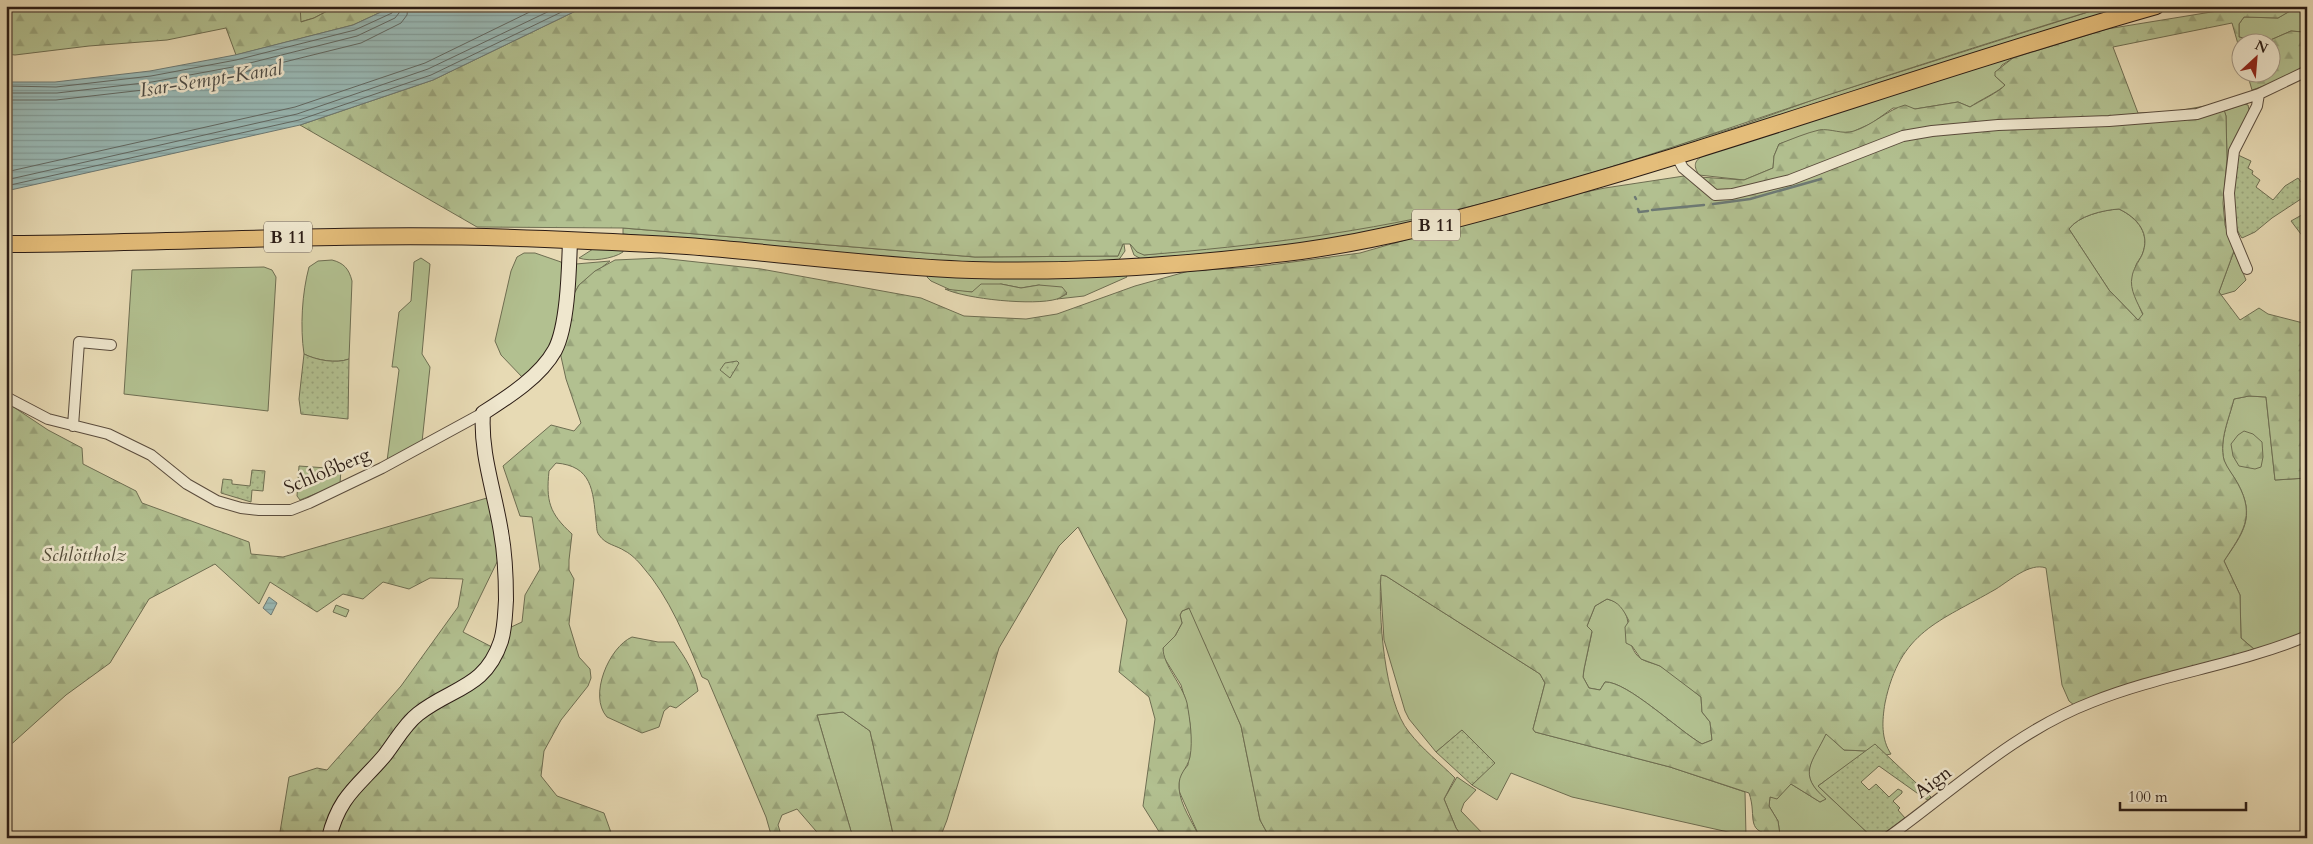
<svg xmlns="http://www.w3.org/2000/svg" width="2313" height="844" font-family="Cardo,serif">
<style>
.grass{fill:#b2c090;stroke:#6e6e52}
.forest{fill:url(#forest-firs);stroke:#6e6e52;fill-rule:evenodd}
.park{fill:url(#park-dots);stroke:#6e6e52}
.water{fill:url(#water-rules);stroke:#6d7a75}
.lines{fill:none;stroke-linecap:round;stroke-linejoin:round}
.shore{stroke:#626a65;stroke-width:1}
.stream{stroke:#6d7a75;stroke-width:2.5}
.street-casing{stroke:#5a4c3d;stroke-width:12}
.secondary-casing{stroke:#2b1c15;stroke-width:16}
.primary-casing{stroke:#2b1c15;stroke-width:18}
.street{stroke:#efe7ce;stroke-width:10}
.secondary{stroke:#efe7ce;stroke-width:14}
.primary{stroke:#e4bd7a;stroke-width:16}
.labels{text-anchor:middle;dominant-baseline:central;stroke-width:5;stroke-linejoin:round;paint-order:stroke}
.shield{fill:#efe7ce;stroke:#66594c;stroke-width:1}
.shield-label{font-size:18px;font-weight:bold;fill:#2b1c15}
.street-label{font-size:19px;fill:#2b1c15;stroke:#efe7ce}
.park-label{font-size:19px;font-style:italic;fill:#544d3a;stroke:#efe7ce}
.water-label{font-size:20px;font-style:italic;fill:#4c4b45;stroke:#efe7ce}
</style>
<defs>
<pattern id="forest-firs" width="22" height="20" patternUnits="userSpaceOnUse" patternTransform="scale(1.25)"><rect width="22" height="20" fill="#b2c090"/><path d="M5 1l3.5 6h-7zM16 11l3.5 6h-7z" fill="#99a47b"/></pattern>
<pattern id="park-dots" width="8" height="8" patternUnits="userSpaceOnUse" patternTransform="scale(1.25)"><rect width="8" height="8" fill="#b2c090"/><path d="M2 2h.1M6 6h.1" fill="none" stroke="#99a47b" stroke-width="1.8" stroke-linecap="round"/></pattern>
<pattern id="water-rules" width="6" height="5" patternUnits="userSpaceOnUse" patternTransform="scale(1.25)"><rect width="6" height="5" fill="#99b9b5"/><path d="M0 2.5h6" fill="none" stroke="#849e9b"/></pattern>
</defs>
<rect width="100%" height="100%" fill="#e7dab4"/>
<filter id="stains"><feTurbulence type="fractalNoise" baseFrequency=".004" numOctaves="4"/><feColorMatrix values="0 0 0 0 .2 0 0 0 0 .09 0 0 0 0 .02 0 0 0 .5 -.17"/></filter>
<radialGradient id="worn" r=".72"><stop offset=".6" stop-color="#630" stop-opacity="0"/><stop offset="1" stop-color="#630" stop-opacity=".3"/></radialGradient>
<!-- grass -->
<path class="grass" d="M300,6H337L314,18L300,22Z
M2134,6L1477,211L1308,244L1143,260L1134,255L1130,244L1144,255L1255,243L1358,228L1477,205L1740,126L1824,96L2104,7Z
M2307,8V26L2303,32L2291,31L2266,42H2247L2248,39L2239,37V24L2244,17L2278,18L2291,10Z
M2004,57L2013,58L2002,65L1995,76L2005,85C2000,91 1978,101 1970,107L1958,102L1915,109L1893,108L1872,123L1852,132L1838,133L1821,130L1779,144L1774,156L1773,168L1744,180L1699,175C1694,167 1693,161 1703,156Z
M2244,104L2248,105L2250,114L2227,159L2226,116L2224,111Z
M2119,209C2137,218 2151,233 2142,255C2140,259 2137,262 2136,265C2130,282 2136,300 2143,315L2138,320L2109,290L2069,229C2078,216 2103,210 2119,209Z
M623,228L975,257L1118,256L1123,244H1124L1125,251L1118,261L1112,263H974L900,259L623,234Z
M593,249L623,250V252C613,259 590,262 579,258Z
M2234,251L2246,280L2235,291L2221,295L2219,292Z
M524,253H535L561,262L563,265L561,310L551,349L523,378L501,355L495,341L511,271L517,257Z
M421,258L430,264L422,354L430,367L422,442L387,461L399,370L397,367H392L399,312L411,301L414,262Z
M332,260C344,263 349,269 352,281L349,359C336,364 316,360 304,354C300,327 302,293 309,267L318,261Z
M610,261L579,285L570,301L576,264Z
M264,267L272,270L276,277L268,411L124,394L132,270Z
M928,274H1125L1127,277L1084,296L1057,299L1067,294L1039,285L1021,288L1001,284L972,292L953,291L931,281L927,277Z
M2249,396L2266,397L2275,480L2307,478V631L2300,635L2255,650L2241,638L2240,595L2224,561C2243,533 2256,517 2238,484C2234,476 2226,468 2224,460C2219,440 2229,419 2234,399Z
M299,466L341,469L340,484L300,500L297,496Z
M1380,575L1386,576L1540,674L1545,683L1533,729L1535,732L1670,767L1745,792L1746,836L1572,797L1511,773L1497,800L1472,785L1494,763L1462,730L1436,752L1409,719L1405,711L1384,640Z
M1607,599C1638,606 1622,636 1636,654C1642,662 1651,662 1660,666C1674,674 1688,687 1701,697L1702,712L1710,722L1712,740L1702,744C1679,731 1627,681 1605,682L1600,690L1589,688L1583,677L1584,669L1592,632L1587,626L1595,606Z
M336,605L349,610L346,617L333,612Z
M1190,608L1241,726L1260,820L1270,838H1200L1179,791V776L1188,765L1190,724L1186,702L1181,685L1163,656V648L1175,636L1182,623L1180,615L1182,611Z
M843,712L870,731L894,838H853L817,715Z
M1826,733L1844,750L1867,751L1818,786L1873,838H1816L1780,835L1778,821L1769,806L1770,797L1777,798L1791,784L1820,802L1825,799C1796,773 1813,762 1826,733Z
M1457,777L1476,790L1464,803L1461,811L1487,838H1463L1456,828L1444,799Z"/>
<!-- forest -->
<path class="forest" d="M6,6H300L301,22L314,18L337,6H394L353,25L236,55L226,28L167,40L89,46L15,55L6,54Z
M586,6H2107C2013,35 1919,65 1825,96C1710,134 1595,176 1476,205C1368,232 1255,246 1144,255L1137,252L1130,244H1123L1118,256L975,257L623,228L477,227L300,125L433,80Z
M2248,6H2307V8L2292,10L2278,18L2244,17L2239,24V37L2248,39L2247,42H2240V51L2232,23L2113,47L2138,113L2171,112L2222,103L2226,116L2227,159L2223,203L2225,225L2234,251L2219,292L2240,320L2259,308L2268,314L2307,324V478L2275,480L2266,397L2249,396L2234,399C2229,419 2219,440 2224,460C2227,468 2234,476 2238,484C2256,517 2242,533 2224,561L2240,595L2241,638L2255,650L2074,705L2069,701L2062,685L2046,568C2030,562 2009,581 1996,589C1939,622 1900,631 1885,703C1882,721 1881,739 1891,754L1886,755L1875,745L1867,751L1844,750L1826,734C1813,762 1796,774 1826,799L1820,802L1791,784L1777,799L1770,797L1769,806L1778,821L1780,835C1742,834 1758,818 1749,793L1670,767L1535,732L1533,729L1545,683L1540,674L1386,576L1381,575C1378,613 1384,702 1409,732C1422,749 1440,763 1455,778L1444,799L1456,828L1463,838H1270L1260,820L1241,726L1189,608L1182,611L1180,615L1182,623L1175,636L1163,648C1163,665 1182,684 1187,703C1190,720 1193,740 1190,757C1187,770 1178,773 1179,788C1180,805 1193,823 1200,838H1163L1143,806L1155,719L1149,697L1119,672L1127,620L1078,527L1059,546L999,648L947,820L940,838H894L870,731L843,712L817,715L853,838H822L797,809L782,815L778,825L782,838H772L766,817L708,680L702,677C687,641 669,596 642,566C638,561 631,554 625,551C616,545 606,545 599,535C596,531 597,526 596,521C593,490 592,466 556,463L549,471C546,501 549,513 572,534L569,560V570L574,579L569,624L579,657L590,669L591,678L588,686L561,720L544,751L541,776L557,796L604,813L613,838H279L289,777L317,768L327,770L401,686L458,607L463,579L430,578L409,589L383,582L363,599L343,594L317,612L270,582L259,604L215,564L149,599L110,663L66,695L6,749V402L48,430L82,448L83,464L136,491L142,503L249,542L251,554L283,557L487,498L496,527L498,560L463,632L492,647L509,628L522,622L525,595L540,569L532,517L520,516L503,466L551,425L574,431L581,423L566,379L560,352L570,301L579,285L595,271L615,260L660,258L761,269L921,298L964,316L1026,319L1057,314L1135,286L1189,271L1255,267L1360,253L1537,202L1605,188L1684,176L1744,180L1773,168L1774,156L1779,144C1792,139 1806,133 1819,130C1831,128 1842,135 1854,131C1873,125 1887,110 1905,105L1915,109L1958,102L1970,107C1978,102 2001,91 2005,85L1995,76V72L2013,58L2107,29ZM2119,209C2138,218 2151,234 2142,255C2138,263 2133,269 2132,277C2129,289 2138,304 2143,314L2138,320L2109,290L2069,229C2078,216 2103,210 2119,209ZM1607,599C1619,602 1623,609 1629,621L1625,627L1626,643L1632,646L1641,659L1660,666L1701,697L1702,712L1710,722L1712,740L1702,744C1679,731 1627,681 1605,682L1600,690L1589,688L1583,677L1584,669L1592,631L1587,626L1595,606Z
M2307,26V67L2279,81L2252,90L2247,73L2270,72V42H2266L2291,31L2303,32Z
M981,284H1001L1021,288L1039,285L1062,287L1067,293C1064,295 1060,298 1057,299C1034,306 966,299 945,289L972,292Z
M2244,431L2253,434L2262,442L2263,457L2261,467L2255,469L2239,466L2233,456L2231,444L2238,435Z
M632,637L658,642H674C685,657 695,673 698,691L676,708L670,706L664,711L659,727L642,733L607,717C588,696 609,647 632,637Z"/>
<!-- park -->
<path class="park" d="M2238,155L2251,161L2248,168L2253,171L2252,174L2260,180L2256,187L2273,200L2285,186L2298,178L2307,190V195L2272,218L2255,232L2242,238C2228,221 2232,175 2238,155Z
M2307,212V242L2291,221Z
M304,354C316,360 336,364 349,359L348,419L301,414L299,399Z
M737,361L739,363L730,378L720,370L725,363Z
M252,470L265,471L263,491L252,490L251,502L221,493L223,479L232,480V484L250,486Z
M1462,730L1495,763L1472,785L1436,752Z
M1875,744L1931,797L1928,800L1924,798L1879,766L1861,782L1869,790L1876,784L1889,797L1898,789L1902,791V793L1893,801L1900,808L1898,810L1905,818L1878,838H1873L1818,786Z"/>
<!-- water -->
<path class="water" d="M394,6H586L433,80L300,125L6,191V82H55L150,71L235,55L353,25Z
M269,597L277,603L271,615L263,608Z"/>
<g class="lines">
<!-- shore -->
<path class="shore" d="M6,86L56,87L151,76L236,60L355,30L392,13L394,6
M6,93H57L152,82L238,66L357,36L395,18L399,13L401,6
M6,100H56L152,89L240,73L361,43L401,23L407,15L408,6
M6,172L295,107L425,63L542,6
M6,180L297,114L428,69L560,6
M6,186L299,120L431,75L574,6"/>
<!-- stream -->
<path class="stream" d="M1635,197L1636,199
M1713,204L1750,199L1821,179
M1638,209L1639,212L1648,211
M1652,210L1704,205"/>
<!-- street casing -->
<g class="street-casing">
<path id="street" d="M1677,157L1683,168L1715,195L1732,194L1790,180L1903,136L1932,131L1998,125L2109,121L2197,114L2259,94L2307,71
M2247,269L2232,233L2229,193L2234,151L2257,106L2259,94
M6,397L48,419L108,434L151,455L187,484L217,501L241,508L259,510H291L309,503L382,468L483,413
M73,426L79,342L111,345
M1887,838C1954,790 2014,732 2092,702C2162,674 2237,665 2307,636"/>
</g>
<!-- secondary casing -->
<g class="secondary-casing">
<path id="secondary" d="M329,838C339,795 360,785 385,755C396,741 404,725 418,714C452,687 485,689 501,641C505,628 505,614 506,600C506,578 505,554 501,532C495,493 480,453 483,413C508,397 540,377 555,350C568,325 569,269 570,240"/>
</g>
<!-- primary casing -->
<g class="primary-casing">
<path id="primary" d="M6,244C186,243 365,231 545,239C592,241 640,243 687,246C782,253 877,267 972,270C1082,273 1192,265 1301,251C1381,240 1459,219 1537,197C1745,139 1948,65 2156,6"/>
</g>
<!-- street -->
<use href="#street" class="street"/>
<!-- secondary -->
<use href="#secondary" class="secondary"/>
<!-- primary -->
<use href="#primary" class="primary"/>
</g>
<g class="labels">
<!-- shield labels -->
<g class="shield">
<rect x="1412" y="209.5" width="48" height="31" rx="4"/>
<rect x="264" y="221.5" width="48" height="31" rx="4"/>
</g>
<g class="shield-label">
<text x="1436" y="225">B 11</text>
<text x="288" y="237">B 11</text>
</g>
<!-- street labels -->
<g class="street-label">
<text transform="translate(327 471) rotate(-23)">Schloßberg</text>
<text transform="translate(1933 782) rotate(-37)">Aign</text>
</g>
<!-- park labels -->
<g class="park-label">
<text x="84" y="555">Schlöttholz</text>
</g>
<!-- water labels -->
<g class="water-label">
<text transform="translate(211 79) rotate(-9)">Isar-Sempt-Kanal</text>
</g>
</g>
<!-- margin -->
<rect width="2313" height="844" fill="none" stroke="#e7dab4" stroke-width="25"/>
<rect x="8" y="8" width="2298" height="829" fill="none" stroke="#2b1c15" stroke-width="2.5"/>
<rect x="12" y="12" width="2288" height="819" fill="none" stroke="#2b1c15"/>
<!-- north arrow -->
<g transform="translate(2256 58) rotate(26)"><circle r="24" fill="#efe7ce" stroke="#a19684"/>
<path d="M0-4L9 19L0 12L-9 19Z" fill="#8f2418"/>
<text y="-8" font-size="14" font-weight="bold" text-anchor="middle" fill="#2b1c15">N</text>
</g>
<!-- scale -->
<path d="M2120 802v8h126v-8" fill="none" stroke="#2b1c15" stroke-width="2.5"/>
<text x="2128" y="802" font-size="15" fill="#2b1c15" stroke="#efe7ce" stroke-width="4" paint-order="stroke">100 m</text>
<rect width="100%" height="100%" filter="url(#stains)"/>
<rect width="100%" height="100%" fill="url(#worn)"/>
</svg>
